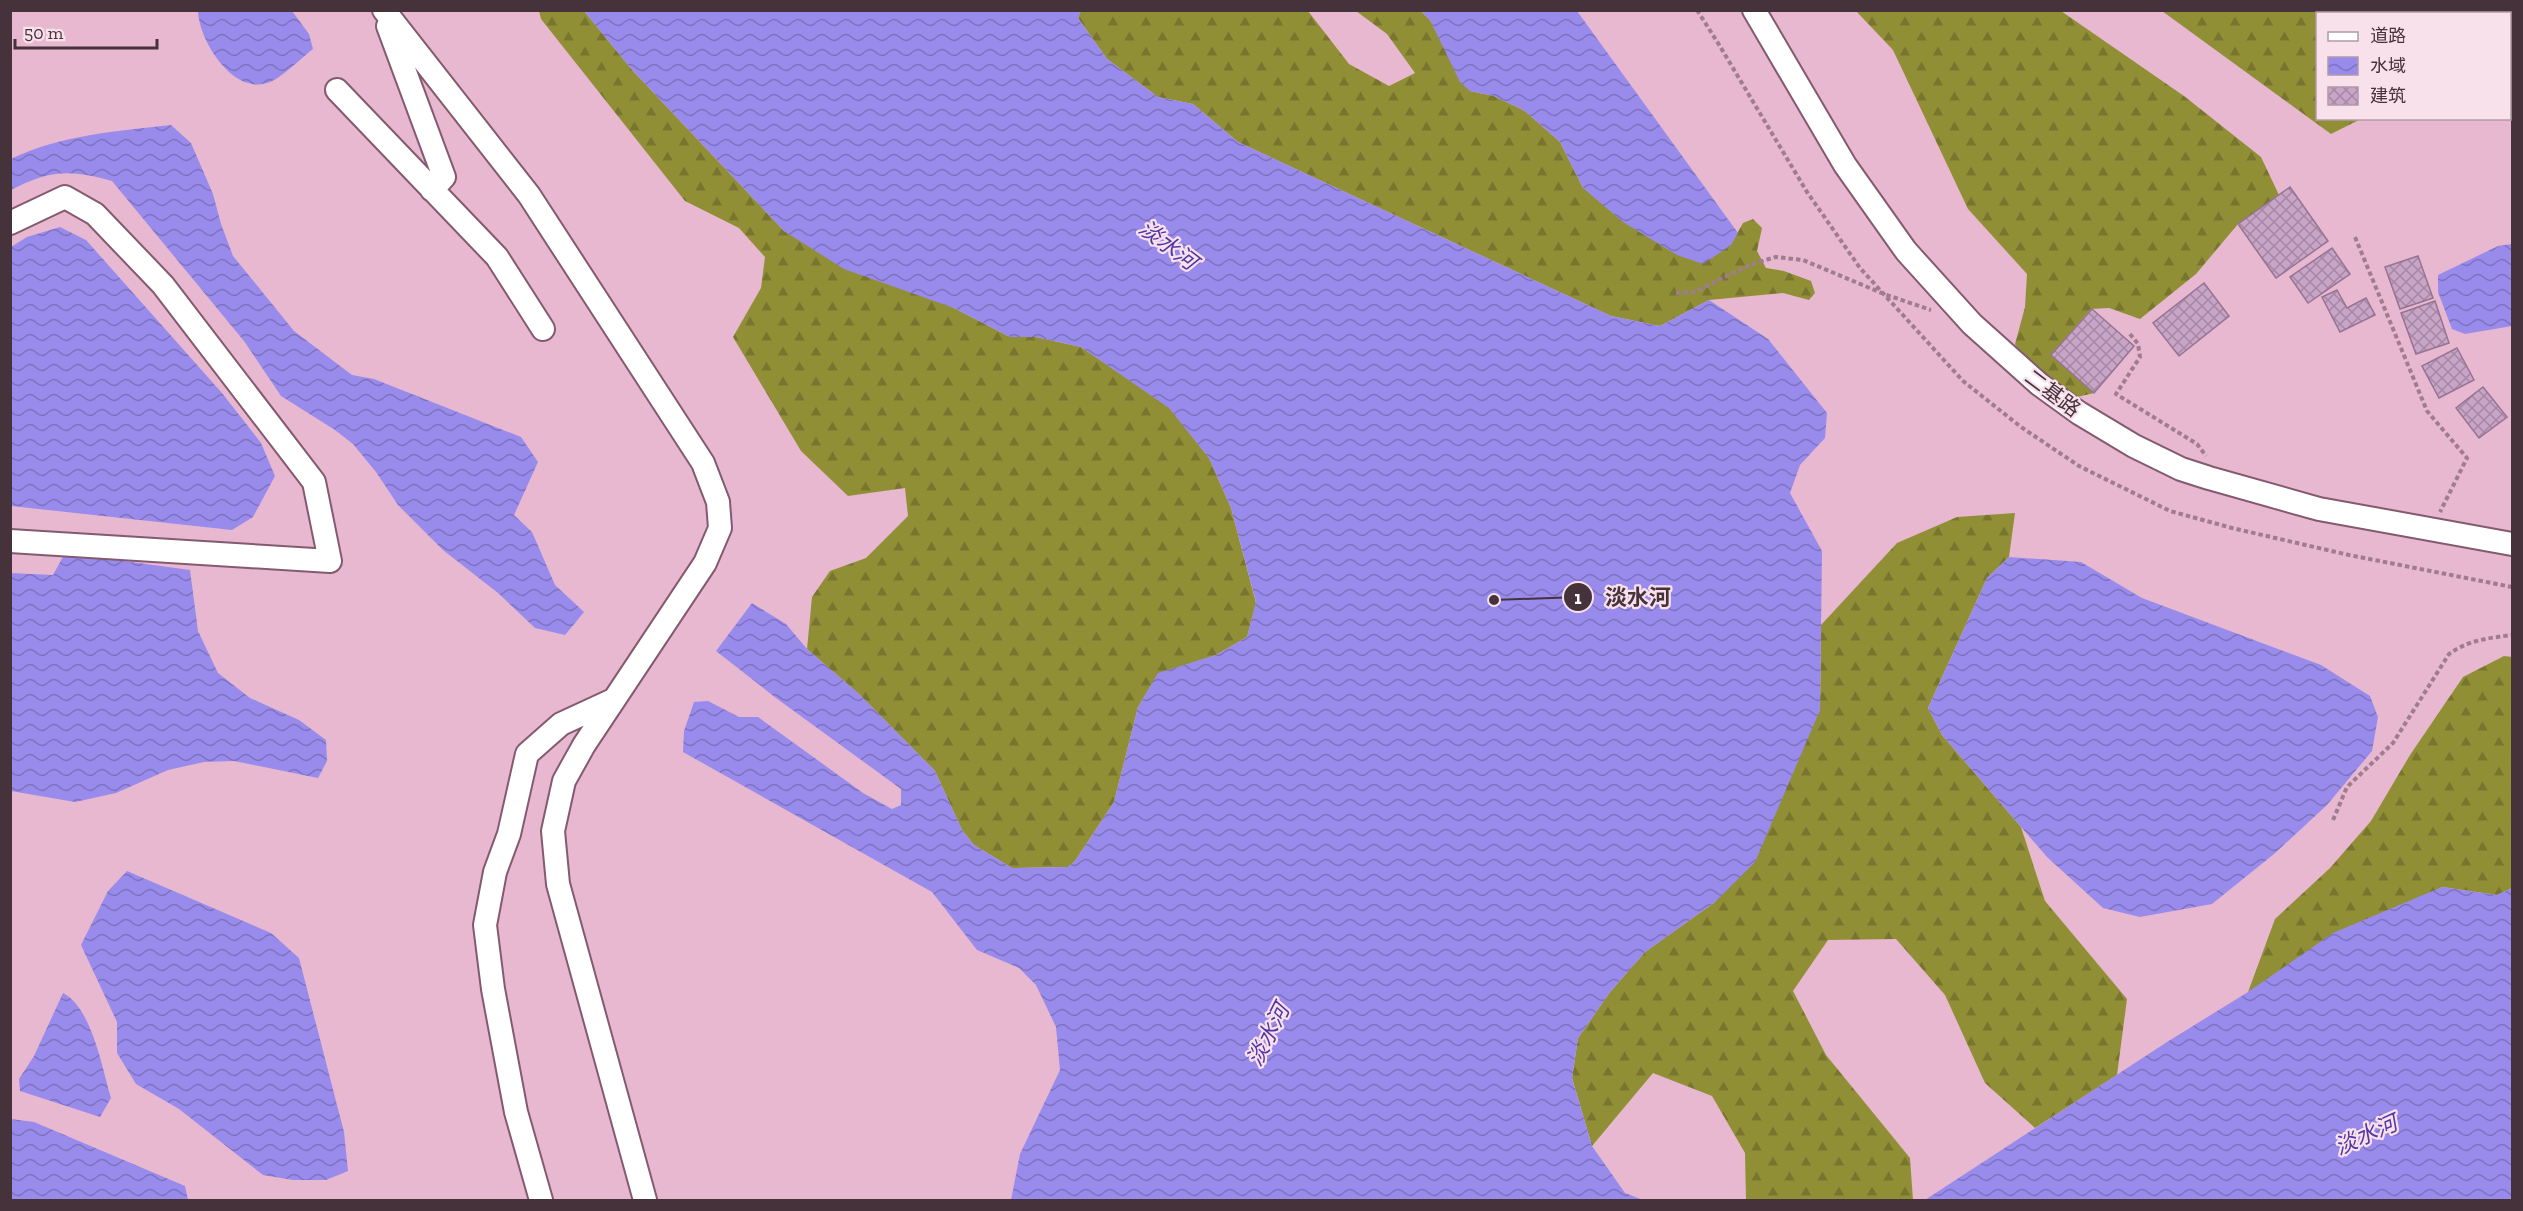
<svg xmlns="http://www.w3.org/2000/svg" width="2523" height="1211" font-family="'Zilla Slab','Noto Sans SC',serif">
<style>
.forest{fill:url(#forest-firs)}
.water{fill:url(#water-waves)}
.building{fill:url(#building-cross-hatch);stroke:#957393;stroke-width:1.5}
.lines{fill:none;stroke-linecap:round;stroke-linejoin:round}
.minor-casing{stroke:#835a6f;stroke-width:26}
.path{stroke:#a07d8e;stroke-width:4;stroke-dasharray:4.5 3;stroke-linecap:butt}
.minor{stroke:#fff;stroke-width:22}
.labels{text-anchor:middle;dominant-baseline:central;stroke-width:4.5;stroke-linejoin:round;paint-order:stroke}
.street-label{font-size:21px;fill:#45323b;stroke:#f9e1ec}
.water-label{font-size:22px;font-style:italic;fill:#5137a6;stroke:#f9e1ec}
.leader{fill:none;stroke:#45323b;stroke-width:2}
.callout-dot{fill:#45323b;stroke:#f9e1ec;stroke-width:2}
.mark-label{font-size:18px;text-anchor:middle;font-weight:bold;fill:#fff}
.callout-label{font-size:22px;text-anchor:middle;font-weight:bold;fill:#45323b;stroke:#f9e1ec;stroke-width:4.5;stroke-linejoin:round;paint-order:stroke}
</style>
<defs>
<pattern id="forest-firs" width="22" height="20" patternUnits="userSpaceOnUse" patternTransform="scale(1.5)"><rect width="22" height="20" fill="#918f36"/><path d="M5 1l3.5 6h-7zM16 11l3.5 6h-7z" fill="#78752f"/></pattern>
<pattern id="water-waves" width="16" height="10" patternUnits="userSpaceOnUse" patternTransform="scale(1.5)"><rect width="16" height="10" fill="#988bec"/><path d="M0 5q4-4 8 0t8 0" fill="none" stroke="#7e72c0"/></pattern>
<pattern id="building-cross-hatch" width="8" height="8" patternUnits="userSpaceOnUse" patternTransform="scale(1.5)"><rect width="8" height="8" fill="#c8a5c6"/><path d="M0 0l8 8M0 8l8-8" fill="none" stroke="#a487a2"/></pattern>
</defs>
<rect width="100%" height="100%" fill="#e7b8cf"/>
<!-- forest -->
<path class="forest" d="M1081,10L1308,11L1349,64L1389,86L1415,73L1387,34L1356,11H1421L1430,20L1470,91L1494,96L1525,111L1560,142L1583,188L1730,246L1743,223L1753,219L1762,228L1757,251L1766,268L1784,271L1811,281L1815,293L1809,300L1783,293L1709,300L1660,326L1611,316L1238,142L1193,104L1158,97L1107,59L1078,18Z
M539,11H584L633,71L784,231L954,308L1010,337H1036L1081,347L1169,407L1209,458L1231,508L1256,603L1247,637L1216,655L1158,674L1138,707L1114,802L1075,861L1068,867L1012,868L974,845L962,830L935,771L859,694L807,649L812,597L830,571L866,558L908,516L905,488L848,496L801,451L733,337L761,288L765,257L739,228L685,201L541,19Z
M1856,11H2061L2184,96L2261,157L2279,195L2238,224L2196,274L2140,319L2109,308L2091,309L2051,355L2094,393L2073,398L2029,365L2015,344L2025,307L2027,274L1968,209L1893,50Z
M2162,11H2464L2462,14H2318V118L2361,119L2331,134Z
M2015,513L2009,557L1987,578L1928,708L1942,735L2021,827L2045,901L2127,999L2117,1075L2035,1128L1985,1083L1945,995L1896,939L1828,940L1793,991L1826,1055L1910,1158L1913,1200H1746L1745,1153L1712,1096L1653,1073L1592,1146L1572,1078L1578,1038L1610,992L1645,952L1715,902L1820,710L1821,625L1897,543L1957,517Z
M2504,656L2512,657V888L2497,895L2442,887L2248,992L2275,919L2330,868L2371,821L2410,755L2463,677Z"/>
<!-- water -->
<path class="water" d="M198,11H292L309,34L313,49C301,58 280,80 267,83C232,94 199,40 198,11Z
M584,11H1081L1078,18L1107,59L1158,97L1193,104L1238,142L1611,316L1660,326L1709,300L1768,339L1827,413L1825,438L1800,465L1790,493L1822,551L1820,710L1755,862L1715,902L1645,952L1610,992L1578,1038L1572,1078L1592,1146L1625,1193L1643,1200H1011L1020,1154L1060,1070L1056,1027L1036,985L1019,968L977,950L932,892L683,752L684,731L694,702L708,701L739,717H758L863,793L892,809L901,805V789L776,698L716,651L752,603L786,624L807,649L859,694L935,771L962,830L974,845L1012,868L1068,867L1075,861L1114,802L1138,707L1158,673L1216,655L1247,637L1256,602L1231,508L1209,458L1169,408L1081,347L1036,337H1010L954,308L844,269L784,231L633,71Z
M1421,11H1577L1738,233L1730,246L1703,264L1677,255L1623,222L1583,188L1560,142L1525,111L1494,96L1470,91L1460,82L1430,20Z
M171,125L191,143L213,194L221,224L233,256L294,331L352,375L374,379L521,437L538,462L514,515L532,532L555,585L584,612L565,635L535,628L498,593L443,550L398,505L376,472L353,444L335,430L281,396L244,341L112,181C70,169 49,170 11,190V159C59,135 119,131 171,125Z
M60,227L86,240L222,393L261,443L275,476L253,517L232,530L11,506V247L27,237Z
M2512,244V326L2465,334L2452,329L2438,292V275L2498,246Z
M65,553L190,570L198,631L218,673L250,698L299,720L326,740L327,761L318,778L234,761L204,762L168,770L116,793L75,802L11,791L10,573L53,575Z
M2009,557L2081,562L2142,598L2321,665L2370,696L2378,717L2372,751L2327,805L2274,854L2212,904L2140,917L2103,908L2047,857L1942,735L1928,708L1987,578Z
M127,871L271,933L299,958L344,1132L348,1171L326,1180H293L263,1175L179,1109L136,1084L117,1053V1022L81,945L108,891Z
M2442,887L2497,895L2512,888V1200H1925L2167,1042L2248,992L2333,933Z
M63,993C92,1008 102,1068 111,1098L100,1117L20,1091L19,1079L34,1056Z
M11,1119L34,1122L185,1186L188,1200H11Z"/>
<!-- building -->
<path class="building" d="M2290,187L2328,241L2276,278L2238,224Z
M2332,248L2350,274L2308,303L2290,277Z
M2418,256L2433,298L2400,309L2385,267Z
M2204,283L2229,316L2179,356L2153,323Z
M2337,290L2347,308L2366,298L2375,315L2340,332L2322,297Z
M2435,301L2449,343L2416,354L2401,313Z
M2092,309L2134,346L2094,393L2051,355Z
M2457,348L2474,380L2439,398L2422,366Z
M2483,387L2507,417L2479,438L2456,408Z"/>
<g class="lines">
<!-- minor casing -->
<g class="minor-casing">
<path id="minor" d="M384,10L529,195L703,463L718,502L720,528L705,563L584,745L564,781L553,831L558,884L645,1200
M1754,10L1845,165L1906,251L1972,324L2039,384L2079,413L2134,446L2181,469L2209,478L2319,509L2512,544
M388,26L444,177L432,190
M337,90L497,257L543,329
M10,223L65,197L95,214L163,285L314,482L330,561L10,541
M541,1200L516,1112L493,989L485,925L495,872L509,834L527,754L561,724L613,700"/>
</g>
<!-- path -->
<path class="path" d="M1697,10L1718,43L1807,192L1860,268L1963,381L2021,427L2079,466L2170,511L2232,528L2349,555L2512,587
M2355,237L2427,411L2467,458L2440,512
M1676,293L1694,292L1752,264L1776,257L1803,260L1884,294L1931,310
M2130,334L2138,344L2140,357L2116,394L2197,444L2206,456
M2333,820L2347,787L2393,743L2449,654C2468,640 2489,638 2512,635"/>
<!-- minor -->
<use href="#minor" class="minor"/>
</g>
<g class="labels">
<!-- street labels -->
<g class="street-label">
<text transform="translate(2053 393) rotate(37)">二基路</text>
</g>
<!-- water labels -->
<g class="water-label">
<text transform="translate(1168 245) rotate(37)">淡水河</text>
<text transform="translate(1268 1035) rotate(-63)">淡水河</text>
<text transform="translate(2366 1135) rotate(-24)">淡水河</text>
</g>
</g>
<!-- callouts -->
<path class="leader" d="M1494 600L1578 597"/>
<g class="callout-dot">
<circle cx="1494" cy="600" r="6"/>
<circle cx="1578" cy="597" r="15"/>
</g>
<g class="mark-label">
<text x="1578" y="604">1</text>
</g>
<g class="callout-label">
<text x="1638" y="605">淡水河</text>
</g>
<!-- border -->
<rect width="2523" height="1211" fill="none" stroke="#45323b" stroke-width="24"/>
<!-- legend -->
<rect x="2316" y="12" width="195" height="108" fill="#f9e1ec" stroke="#b19ba5" stroke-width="1.5"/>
<rect x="2328" y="32" width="30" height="9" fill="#ffffff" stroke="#b19ba5" stroke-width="1.5"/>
<text x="2370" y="42" font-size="18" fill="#45323b">道路</text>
<rect x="2328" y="57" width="30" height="18" fill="url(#water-waves)" stroke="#b19ba5" stroke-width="1.5"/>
<text x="2370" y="72" font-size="18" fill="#45323b">水域</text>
<rect x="2328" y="87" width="30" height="18" fill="url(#building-cross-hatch)" stroke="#b19ba5" stroke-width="1.5"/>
<text x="2370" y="102" font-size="18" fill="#45323b">建筑</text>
<!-- scale -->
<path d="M15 39v9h142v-9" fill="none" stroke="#45323b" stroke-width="3"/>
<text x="24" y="39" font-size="18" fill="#45323b" stroke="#f9e1ec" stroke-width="4.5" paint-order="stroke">50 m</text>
</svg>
